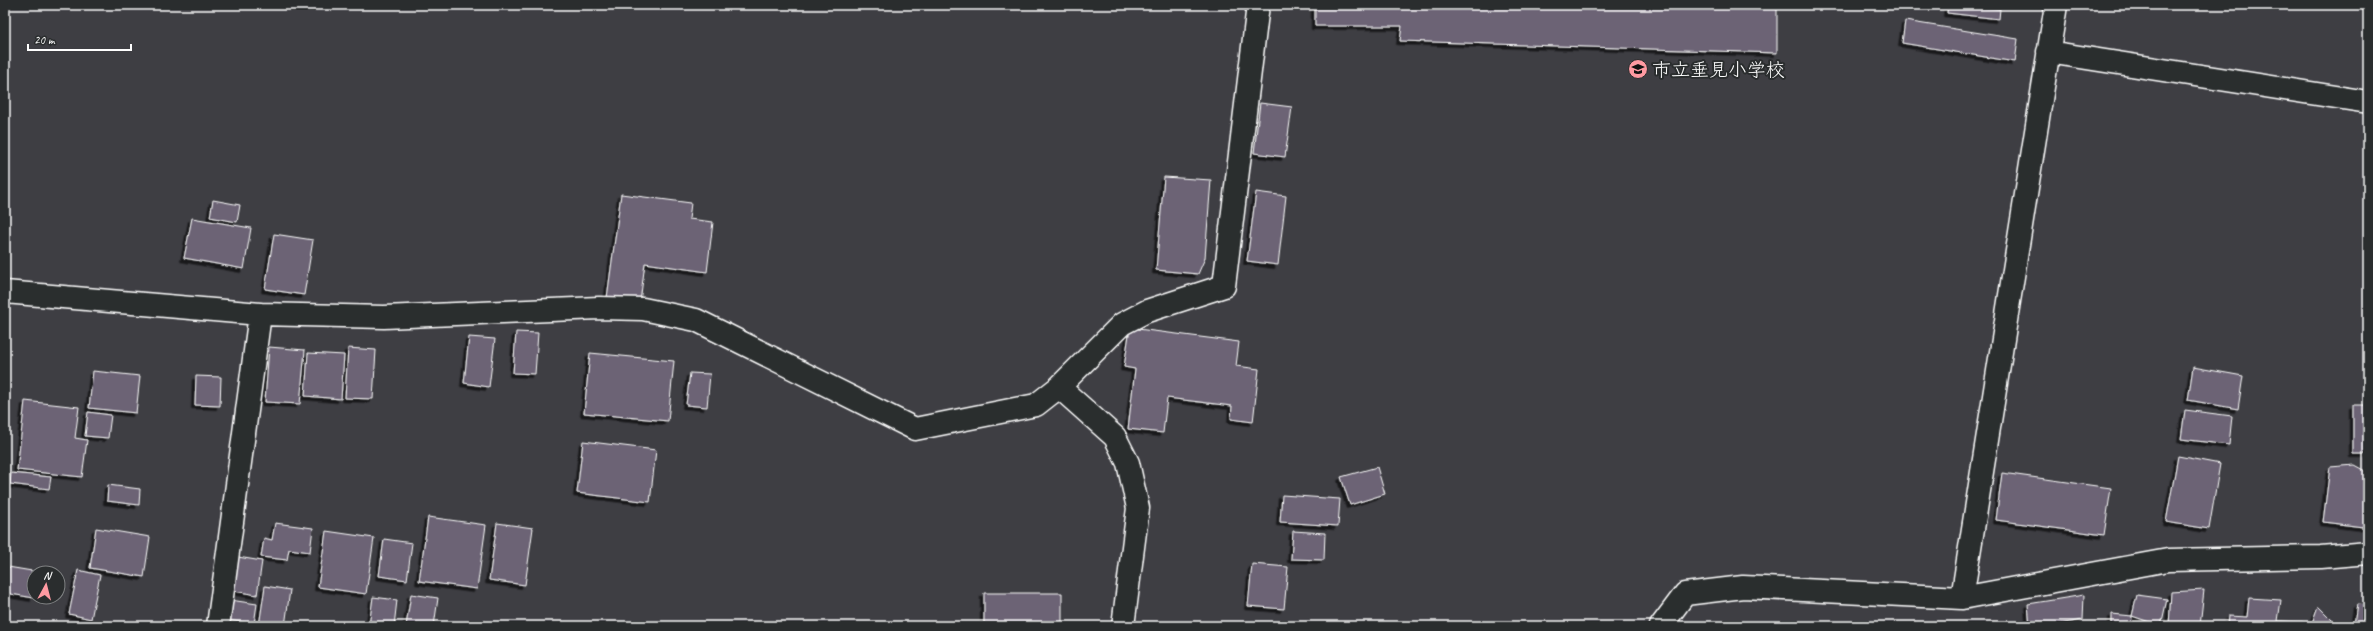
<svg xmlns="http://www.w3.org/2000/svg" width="2373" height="631" font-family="Caveat,'Klee One',sans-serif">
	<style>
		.building { fill: #6c6475; stroke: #fff; filter: url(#shadow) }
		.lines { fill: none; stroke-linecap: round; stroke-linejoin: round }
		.minor-casing { stroke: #fff; stroke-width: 25 }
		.minor { stroke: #2a2d2e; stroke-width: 22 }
		.labels { text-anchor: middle; stroke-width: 4; stroke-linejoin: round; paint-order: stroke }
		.poi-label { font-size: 19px; fill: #fff; stroke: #2a2d2e; text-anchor: start }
	</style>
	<defs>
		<filter id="shadow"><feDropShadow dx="-3.5" dy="3.5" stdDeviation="0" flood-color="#0009"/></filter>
	</defs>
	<rect width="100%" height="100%" fill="#3e3e43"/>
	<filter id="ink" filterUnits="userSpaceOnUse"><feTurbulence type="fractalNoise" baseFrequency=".025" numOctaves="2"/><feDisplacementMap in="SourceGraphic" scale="8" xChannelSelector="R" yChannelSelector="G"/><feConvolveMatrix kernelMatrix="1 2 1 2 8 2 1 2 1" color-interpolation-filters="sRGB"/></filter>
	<g filter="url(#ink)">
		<path class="building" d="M 1315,5 L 1777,5 L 1777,53 L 1400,41 L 1402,26 L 1315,26 Z
			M 1948,5 L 2000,9 L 1999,19 L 1947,13 Z
			M 1905,21 L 2018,39 L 2015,62 L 1902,43 Z
			M 1260,103 L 1292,107 L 1285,157 L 1254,153 Z
			M 1164,177 L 1211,180 L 1205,258 L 1198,274 L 1156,270 Z
			M 1256,192 L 1286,196 L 1278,265 L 1247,261 Z
			M 621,194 L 691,203 L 689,219 L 713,222 L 707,272 L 645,263 L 640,302 L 607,298 Z
			M 213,200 L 240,205 L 237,222 L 210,217 Z
			M 192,218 L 251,228 L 244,269 L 184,258 Z
			M 274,234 L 313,240 L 304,295 L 265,289 Z
			M 1130,328 L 1239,342 L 1236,366 L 1259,369 L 1253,422 L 1231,419 L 1232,406 L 1167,398 L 1163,433 L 1128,429 L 1135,369 L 1124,367 Z
			M 516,332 L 538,333 L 535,374 L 513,373 Z
			M 469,337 L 495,339 L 489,387 L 464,383 Z
			M 269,347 L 305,350 L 300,404 L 265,402 Z
			M 348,348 L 376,350 L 373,399 L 345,398 Z
			M 308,353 L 344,355 L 341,399 L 305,396 Z
			M 590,353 L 674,361 L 668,421 L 584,413 Z
			M 2193,367 L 2243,376 L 2238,409 L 2188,400 Z
			M 93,371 L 140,376 L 136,413 L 89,408 Z
			M 690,373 L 710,374 L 707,407 L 686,405 Z
			M 196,376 L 221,377 L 220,406 L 195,405 Z
			M 25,401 L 79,407 L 75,438 L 87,440 L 82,477 L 17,470 Z
			M 2353,405 L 2368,405 L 2368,454 L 2353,454 Z
			M 2185,410 L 2232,416 L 2229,445 L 2181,439 Z
			M 88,412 L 111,415 L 108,438 L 85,436 Z
			M 583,441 L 656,450 L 650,502 L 577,493 Z
			M 2178,456 L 2220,464 L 2209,529 L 2166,522 Z
			M 2355,465 L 2368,472 L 2368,525 L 2363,527 L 2323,522 L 2330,467 Z
			M 1377,467 L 1385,494 L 1350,505 L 1341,477 Z
			M 11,473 L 51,477 L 49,489 L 10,484 Z
			M 2002,473 L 2111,488 L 2104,535 L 1996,520 Z
			M 108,485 L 140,489 L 139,505 L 107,501 Z
			M 1282,495 L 1340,499 L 1338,526 L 1280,522 Z
			M 428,517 L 486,525 L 477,589 L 419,581 Z
			M 275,523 L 313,528 L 310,552 L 289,549 L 287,560 L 261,557 L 264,538 L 272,540 Z
			M 497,523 L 533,528 L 525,585 L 489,580 Z
			M 96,528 L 150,537 L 144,577 L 90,568 Z
			M 326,531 L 374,538 L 366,594 L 318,587 Z
			M 1293,531 L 1325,533 L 1324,560 L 1291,559 Z
			M 384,539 L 412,543 L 407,580 L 379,576 Z
			M 238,557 L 262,561 L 257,595 L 234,591 Z
			M 1252,564 L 1288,567 L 1284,609 L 1248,606 Z
			M 8,567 L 38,572 L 34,573 L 34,598 L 5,593 Z
			M 78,570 L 100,575 L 91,619 L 69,614 Z
			M 265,586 L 290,590 L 285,626 L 259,626 Z
			M 2204,590 L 2200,626 L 2169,626 L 2171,592 Z
			M 984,593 L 1062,593 L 1062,626 L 984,626 Z
			M 411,594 L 438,598 L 434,626 L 406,626 Z
			M 2084,595 L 2083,620 L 2046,626 L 2030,626 L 2028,604 Z
			M 2137,595 L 2167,599 L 2161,626 L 2132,616 Z
			M 373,597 L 397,600 L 394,626 L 369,626 Z
			M 2249,598 L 2281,600 L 2278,621 L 2303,622 L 2303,626 L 2227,626 L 2228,616 L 2247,617 Z
			M 230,600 L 257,604 L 254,624 L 227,620 Z
			M 2357,604 L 2368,605 L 2368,626 L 2311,626 L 2318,606 L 2336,624 L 2354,625 Z
			M 2112,614 L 2132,616 L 2131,626 L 2112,626 Z
			M 484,621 L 503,626 L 483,626 Z
			M 573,624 L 594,626 L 572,626 Z"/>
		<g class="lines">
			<g class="minor-casing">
				<path id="minor" d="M 2048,52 L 2368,102
					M 5,292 L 260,314 L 384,317 L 599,308 L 643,309 L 696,320 L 915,429 L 1036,405 L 1059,387
					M 1962,598 L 2056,5
					M 218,626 L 260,314
					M 1123,626 L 1138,508 L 1128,463 L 1115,437 L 1059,387 L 1122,324 L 1147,311 L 1224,286 L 1258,5
					M 1661,626 L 1685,594 L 1743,587 L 1962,598 L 2168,560 L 2321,557 L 2368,553"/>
			</g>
			<use href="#minor" class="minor"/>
		</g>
	</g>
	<defs>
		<g id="school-disc" transform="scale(1)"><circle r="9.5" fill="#ff9aa2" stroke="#2a2d2e"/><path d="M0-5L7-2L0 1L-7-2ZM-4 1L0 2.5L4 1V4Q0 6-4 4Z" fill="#111"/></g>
	</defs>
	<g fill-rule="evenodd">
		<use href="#school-disc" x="1638" y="69"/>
	</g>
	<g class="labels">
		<g class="poi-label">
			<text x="1652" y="76">市立垂見小学校</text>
		</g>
	</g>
	<rect width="2373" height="631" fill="none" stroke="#2a2d2e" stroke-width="20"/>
	<rect x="10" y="10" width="2353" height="611" fill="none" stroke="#fff" stroke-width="1.5" filter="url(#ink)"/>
	<g transform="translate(46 585) rotate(7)"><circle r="19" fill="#2a2d2e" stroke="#7f8182"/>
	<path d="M0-3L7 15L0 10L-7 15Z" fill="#ff9aa2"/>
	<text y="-6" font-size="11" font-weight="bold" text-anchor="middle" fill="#ffffff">N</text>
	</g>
	<path d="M28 44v6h103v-6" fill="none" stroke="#ffffff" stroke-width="2"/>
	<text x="34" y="44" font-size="12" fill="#ffffff" stroke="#2a2d2e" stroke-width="3" paint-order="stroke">20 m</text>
</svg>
